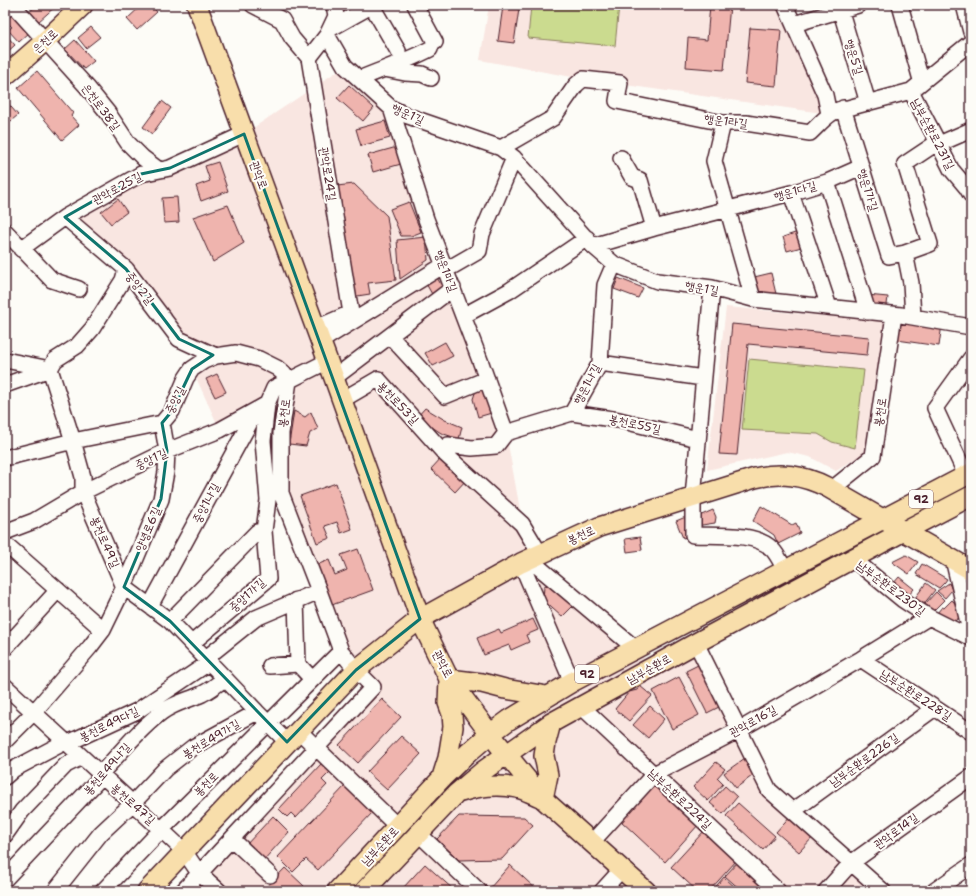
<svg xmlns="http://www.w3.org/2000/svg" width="976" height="896" font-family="'Shantell Sans','Poor Story',sans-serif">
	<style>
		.built { fill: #f9e6e1 }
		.green { fill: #cbdb8f; stroke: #8a7d5d }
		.building { fill: #efb4ae; stroke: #4a1f2b }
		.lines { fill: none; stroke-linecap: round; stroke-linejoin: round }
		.minor-casing { stroke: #4a1f2b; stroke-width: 18 }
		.major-casing { stroke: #4a1f2b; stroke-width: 22 }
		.minor { stroke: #fdfcf7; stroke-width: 15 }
		.major { stroke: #f8deab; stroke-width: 19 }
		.marked { fill: none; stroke: #0f766e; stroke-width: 3; stroke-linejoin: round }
		.labels { text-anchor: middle; stroke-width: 4; stroke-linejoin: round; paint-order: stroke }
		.shield { fill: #fdfcf7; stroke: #806168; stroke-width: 1 }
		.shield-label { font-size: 11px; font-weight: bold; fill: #4a1f2b }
		.street-label { font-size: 12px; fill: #4a1f2b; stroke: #fdfcf7 }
	</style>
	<rect width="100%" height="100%" fill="#fdfcf7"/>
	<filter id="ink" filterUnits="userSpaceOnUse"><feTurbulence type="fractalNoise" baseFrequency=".025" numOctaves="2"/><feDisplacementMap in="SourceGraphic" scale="8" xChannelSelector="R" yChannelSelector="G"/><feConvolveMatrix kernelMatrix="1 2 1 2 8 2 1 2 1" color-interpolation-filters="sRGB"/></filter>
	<g filter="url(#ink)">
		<path class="built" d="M 489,5 L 785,5 L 829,114 L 583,79 L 480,60 Z
			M 345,66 L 387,115 L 506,433 L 529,559 L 636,649 L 652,667 L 696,643 L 769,790 L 883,891 L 219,891 L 199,873 L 373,687 L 341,651 L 291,499 L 267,404 L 220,430 L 192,369 L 204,361 L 179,339 L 126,269 L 65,217 L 244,134 Z
			M 726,307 L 885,321 L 867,451 L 836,471 L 810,457 L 787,452 L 707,470 Z"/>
		<path class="green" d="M 531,5 L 619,5 L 615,46 L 528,38 Z
			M 749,359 L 864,370 L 855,448 L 832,442 L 818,434 L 742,430 Z"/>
		<path class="building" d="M 37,5 L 57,5 L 38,22 L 29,12 Z
			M 142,5 L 151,5 L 157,12 L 137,30 L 127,19 Z
			M 710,5 L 730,5 L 724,70 L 686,67 L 688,38 L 707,40 Z
			M 503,6 L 519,9 L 514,43 L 498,41 Z
			M 13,14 L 29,33 L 19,42 L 8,30 L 12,27 L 6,21 Z
			M 91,27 L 100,37 L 86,48 L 78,38 Z
			M 750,28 L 781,30 L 776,86 L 745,83 Z
			M 5,34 L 15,45 L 5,54 Z
			M 75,40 L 94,61 L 84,69 L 65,49 Z
			M 37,71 L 73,113 L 71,116 L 79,125 L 62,140 L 18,88 Z
			M 349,85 L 374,108 L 363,121 L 337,98 Z
			M 5,100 L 18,115 L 5,126 Z
			M 162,101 L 171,108 L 152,134 L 143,127 Z
			M 385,121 L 390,138 L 361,146 L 356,129 Z
			M 397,147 L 401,164 L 373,172 L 368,155 Z
			M 218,162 L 228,191 L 201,201 L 196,186 L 210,181 L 205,166 Z
			M 354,184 L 387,216 L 396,280 L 368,283 L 370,294 L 351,297 L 337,186 Z
			M 177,197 L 179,222 L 164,223 L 162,198 Z
			M 118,199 L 127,212 L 111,224 L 101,212 Z
			M 409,202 L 421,232 L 411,236 L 401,236 L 390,209 Z
			M 228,205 L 244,243 L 213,262 L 193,217 Z
			M 801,231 L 805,246 L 787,251 L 783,237 Z
			M 426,237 L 428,260 L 400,279 L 397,240 Z
			M 771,273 L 777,298 L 756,297 L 750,278 Z
			M 435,274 L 444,290 L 433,296 L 424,280 Z
			M 618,278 L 643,288 L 638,298 L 614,289 Z
			M 867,295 L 888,297 L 886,312 L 867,311 Z
			M 901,318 L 942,324 L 939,346 L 897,340 Z
			M 732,324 L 869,337 L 867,355 L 748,344 L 737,455 L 719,454 Z
			M 445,342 L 453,356 L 433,366 L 425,353 Z
			M 217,374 L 226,392 L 215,397 L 206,379 Z
			M 484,385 L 495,412 L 478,417 L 473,399 L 477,387 Z
			M 425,408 L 445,420 L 462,427 L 459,439 L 441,433 L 417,417 Z
			M 294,411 L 305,417 L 311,412 L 318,429 L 310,433 L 306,446 L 289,444 Z
			M 442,457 L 467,479 L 455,492 L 431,469 Z
			M 336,483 L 352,529 L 341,533 L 337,522 L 325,526 L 330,538 L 317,543 L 300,496 Z
			M 761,506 L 792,525 L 796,523 L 800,533 L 778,544 L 774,535 L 753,521 Z
			M 713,510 L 716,517 L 715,523 L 702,525 L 698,523 L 697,517 Z
			M 688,516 L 689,536 L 683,538 L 676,521 Z
			M 640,537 L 642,550 L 627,552 L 625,539 Z
			M 358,549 L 373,590 L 329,606 L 314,566 L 329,560 L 335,575 L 347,570 L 341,555 Z
			M 906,555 L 918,562 L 909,574 L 892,562 Z
			M 922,564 L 947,579 L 945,582 L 939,588 L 916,574 Z
			M 899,577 L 914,589 L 908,596 L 893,584 Z
			M 926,583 L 935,590 L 923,605 L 915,598 Z
			M 949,583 L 952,590 L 945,598 L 937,591 Z
			M 549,585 L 554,587 L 573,606 L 562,617 L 543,600 L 544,586 Z
			M 936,592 L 944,600 L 933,611 L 925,604 Z
			M 952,600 L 960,609 L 959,618 L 953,622 L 937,613 L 942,607 L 944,608 Z
			M 533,619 L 538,630 L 526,635 L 529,642 L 511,650 L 509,645 L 484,655 L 477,638 L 499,629 L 501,633 Z
			M 702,663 L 723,705 L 707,713 L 686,671 Z
			M 679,677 L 699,715 L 672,729 L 653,691 Z
			M 640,686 L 652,696 L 629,721 L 615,709 L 629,692 L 637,690 Z
			M 382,699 L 401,717 L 358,763 L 339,745 Z
			M 650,706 L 664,719 L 648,738 L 633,725 Z
			M 401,736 L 421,754 L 387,790 L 367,772 Z
			M 745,758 L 756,773 L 736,788 L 724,773 Z
			M 716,762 L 725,769 L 717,778 L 723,784 L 708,801 L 693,787 Z
			M 321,764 L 330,772 L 322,780 L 327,785 L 296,818 L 291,813 L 287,817 L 279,809 Z
			M 654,784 L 699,824 L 665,862 L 621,821 Z
			M 345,786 L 373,812 L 318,870 L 306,859 L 293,872 L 278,857 Z
			M 725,786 L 737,797 L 723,814 L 710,803 Z
			M 738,803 L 775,836 L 763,850 L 726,816 Z
			M 792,814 L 815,835 L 799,852 L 776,832 Z
			M 273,816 L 289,832 L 262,862 L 245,846 Z
			M 459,816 L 524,817 L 533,825 L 502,859 L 459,860 L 437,839 Z
			M 705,830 L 737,860 L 709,891 L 697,891 L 671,867 Z
			M 739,861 L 767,891 L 742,891 L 725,876 Z
			M 425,864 L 455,891 L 407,891 L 403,888 Z
			M 510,865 L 538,891 L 494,891 L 490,888 Z
			M 285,868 L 304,886 L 299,891 L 263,891 Z
			M 724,877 L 739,891 L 712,891 Z
			M 200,884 L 208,891 L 193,891 Z"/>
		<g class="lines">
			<g class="minor-casing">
				<path id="minor" d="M 13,5 L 87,87 L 108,113 L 128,143 L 143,158 L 159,170
					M 253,5 L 282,20 L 292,38 L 309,58
					M 415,5 L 435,42
					M 785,5 L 825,95 L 829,114
					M 839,5 L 868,103
					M 900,5 L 921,80 L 923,81
					M 964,5 L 971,32
					M 372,6 L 398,51
					M 794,24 L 858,5
					M 330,29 L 373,5
					M 327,35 L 345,66 L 391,108 L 408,116 L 501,148 L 514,158 L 593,246 L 614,264 L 657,281 L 712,288 L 753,299 L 901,315 L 971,327
					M 384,69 L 405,73 L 422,74 L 431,78
					M 359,79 C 383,69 407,61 430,49
					M 911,91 L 934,135 L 951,169 L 967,188 L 971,195
					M 391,108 L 426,219 L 481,363 L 506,433
					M 843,108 L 889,256 L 905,253
					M 723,123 L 714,161 L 753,299
					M 939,144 L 971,130
					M 501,148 L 553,118 L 576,85 L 583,79 L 620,83 L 617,101 L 723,123 L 746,123 L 810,133 C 821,123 832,108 848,108 L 911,91 L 971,42
					M 621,158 L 632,177 L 640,180 L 654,228
					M 827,182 L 868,312
					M 791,193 L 829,307
					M 65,217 L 126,269 L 179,339 L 216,356
					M 5,231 L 52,280 L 79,289
					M 593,246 L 654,228 L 791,193 L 827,182 L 861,167
					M 21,249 L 65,217 L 141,174 L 170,168 L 244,134
					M 712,288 L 693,497 L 693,535 C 716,536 756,532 772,549 C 778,555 781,563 785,570
					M 463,316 L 509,291 L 587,238
					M 913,317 L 911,283 L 905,253 L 930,244 L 905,164 L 938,142
					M 316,328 L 351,313 L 309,58 L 327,35 L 336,16 L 334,5
					M 390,336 L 445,396 L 487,379
					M 321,341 L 444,265 L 453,266 L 479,251 L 482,234 L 514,158
					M 5,360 L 50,369 L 73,441 L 83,477 L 83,492 L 124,587 L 170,621 L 257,712 L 287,742
					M 600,363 L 703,378
					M 334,378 L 453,288
					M 5,385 L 50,369 L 55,360 L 77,346 L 92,329 L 123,280 L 126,269
					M 342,400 L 378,379 L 446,455 L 522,524 L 540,554
					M 572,413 L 619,420 L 698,439
					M 506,433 L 572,413 L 600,363 L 605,285 L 614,264
					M 446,455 L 448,445 L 472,448 L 496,446 L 506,433
					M 5,458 L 73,441 L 162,423 L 172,411 L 186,378 L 192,369 L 204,361 L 216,356 L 236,353 L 259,359 L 277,368 L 284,374 L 289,381
					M 966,475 L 935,408 L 971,358
					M 832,489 L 873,456 L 894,315
					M 5,532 L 34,521 L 83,492 L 167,451 L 220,430 L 267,404 L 274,388 L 328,361
					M 10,548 L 103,630
					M 529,559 L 636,649
					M 853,559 L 903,600 L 929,617 L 971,638
					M 953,559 L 971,635
					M 521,563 L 572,682
					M 296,600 L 298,664 L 312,679
					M 150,606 L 254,415 L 259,411
					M 170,621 L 257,532 L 264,531 L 268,500 L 263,441 L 267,404
					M 192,643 L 268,579 L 264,531
					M 696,643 L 769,790 L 883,891
					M 5,648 L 58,590
					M 206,658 L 256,618 L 319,591
					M 861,659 L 971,732
					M 270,666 L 298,664
					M 5,686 L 168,836 L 184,851 L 199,873 L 219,891
					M 582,707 L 778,891
					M 298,730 L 398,827
					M 5,741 L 34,712 L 90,647 L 103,630 L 124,587 L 161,499 L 166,472 L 167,451 L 162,423
					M 5,777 L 14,769 L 65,742 L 68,743 L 137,711 L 210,662
					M 793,811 L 935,708
					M 418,833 L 479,891
					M 5,835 L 22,811 L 66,765 L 82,757
					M 232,839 L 270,875
					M 592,842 L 654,774 L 739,730 L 861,659 L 929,617
					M 5,879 L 102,776 L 103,771 C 122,751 140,728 162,712 C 174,703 189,700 202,694 C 210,690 218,684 225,678
					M 55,891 L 101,833 L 133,803 L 165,769 L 193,747 L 257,712
					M 103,891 L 161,830 L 341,651
					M 183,891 L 373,687 L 356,670 L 341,651 L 319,591 L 281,493 L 281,433 L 289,381
					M 602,891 L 622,869
					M 826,891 L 851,863 L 971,777
					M 934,891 L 971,865"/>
			</g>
			<g class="major-casing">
				<path id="major" d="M 197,5 L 334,378 L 421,621 L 449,679 L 490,734 L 543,799 L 646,891
					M 5,76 L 45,41 L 83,5
					M 449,679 L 482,683 L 505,689 L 547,696
					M 442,777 L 448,758 L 453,727 L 452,714 L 448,703 L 449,679
					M 461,792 C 480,786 497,784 517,788 C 524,789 532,794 540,797
					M 543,799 L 548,775 L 544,756 L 546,742 L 551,723
					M 147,891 L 356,670 L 420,619 L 521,563 L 599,527 L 755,478 C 781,472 803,475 827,487 L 971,570
					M 337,891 L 442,778 L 468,753 L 490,734 L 509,720 L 572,682 L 971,473
					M 364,891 L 456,794 L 483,771 L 551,723 L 696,643 L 904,531 L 971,496"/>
			</g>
			<use href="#minor" class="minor"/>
			<use href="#major" class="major"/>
		</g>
	</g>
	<path class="marked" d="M 244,134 L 420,619 L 356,670 L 287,742 L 170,621 L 124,587 L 161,499 L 167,451 L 162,423 L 172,411 L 192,369 L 213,355 L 179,339 L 126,269 L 65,217 L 141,174 L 170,168 Z"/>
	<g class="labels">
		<g class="shield">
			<rect x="909" y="490" width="24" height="18" rx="3"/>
			<rect x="575" y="665" width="24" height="18" rx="3"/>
		</g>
		<g class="shield-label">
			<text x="921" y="503">92</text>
			<text x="587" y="678">92</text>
		</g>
		<g class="street-label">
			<text transform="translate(45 41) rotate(-42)" y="4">은천로</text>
			<text transform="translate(854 57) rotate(73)" y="4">행운5길</text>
			<text transform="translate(101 107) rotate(53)" y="4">은천로38길</text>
			<text transform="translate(408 114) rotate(24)" y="4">행운1길</text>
			<text transform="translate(726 121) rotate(7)" y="4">행운1라길</text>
			<text transform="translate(933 134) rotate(62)" y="4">남부순환로231길</text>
			<text transform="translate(328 174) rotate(81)" y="4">관악로24길</text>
			<text transform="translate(259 175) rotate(70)" y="4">관악로</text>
			<text transform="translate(117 188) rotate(-28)" y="4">관악로25길</text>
			<text transform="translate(868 190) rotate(73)" y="4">행운1가길</text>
			<text transform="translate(795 191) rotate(-16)" y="4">행운1다길</text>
			<text transform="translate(446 271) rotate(69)" y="4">행운1마길</text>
			<text transform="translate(140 288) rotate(52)" y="4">중앙2길</text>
			<text transform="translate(702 288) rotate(10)" y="4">행운1길</text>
			<text transform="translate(587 384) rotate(-62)" y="4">행운1나길</text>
			<text transform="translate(175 400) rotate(-63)" y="4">중앙길</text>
			<text transform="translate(398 403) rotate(46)" y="4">봉천로53길</text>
			<text transform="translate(880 412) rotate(-81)" y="4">봉천로</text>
			<text transform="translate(284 413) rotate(-82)" y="4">봉천로</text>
			<text transform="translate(635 424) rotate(12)" y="4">봉천로55길</text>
			<text transform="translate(151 459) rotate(-25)" y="4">중앙1길</text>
			<text transform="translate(206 503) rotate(-62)" y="4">중앙1나길</text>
			<text transform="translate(148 529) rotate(-67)" y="4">양녕로6길</text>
			<text transform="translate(581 535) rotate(-24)" y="4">봉천로</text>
			<text transform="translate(105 542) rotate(66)" y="4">봉천로49길</text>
			<text transform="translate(891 588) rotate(37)" y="4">남부순환로230길</text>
			<text transform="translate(247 595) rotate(-42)" y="4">중앙1가길</text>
			<text transform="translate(443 664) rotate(62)" y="4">관악로</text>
			<text transform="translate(649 669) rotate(-29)" y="4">남부순환로</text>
			<text transform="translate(916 695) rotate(33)" y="4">남부순환로228길</text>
			<text transform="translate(753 721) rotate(-29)" y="4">관악로16길</text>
			<text transform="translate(109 724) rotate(-26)" y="4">봉천로49다길</text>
			<text transform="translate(211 739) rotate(-31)" y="4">봉천로49가길</text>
			<text transform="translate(864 760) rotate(-36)" y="4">남부순환로226길</text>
			<text transform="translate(107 769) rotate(-49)" y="4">봉천로49나길</text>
			<text transform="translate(206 784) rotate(-45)" y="4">봉천로</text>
			<text transform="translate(680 799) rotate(43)" y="4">남부순환로224길</text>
			<text transform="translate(133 804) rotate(42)" y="4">봉천로47길</text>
			<text transform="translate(896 831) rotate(-36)" y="4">관악로14길</text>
			<text transform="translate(380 846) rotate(-47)" y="4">남부순환로</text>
		</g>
	</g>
	<rect width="976" height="896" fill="none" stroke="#fdfcf7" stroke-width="20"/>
	<rect x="10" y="10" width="956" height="876" fill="none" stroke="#4a1f2b" stroke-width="1.5" filter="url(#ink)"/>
</svg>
